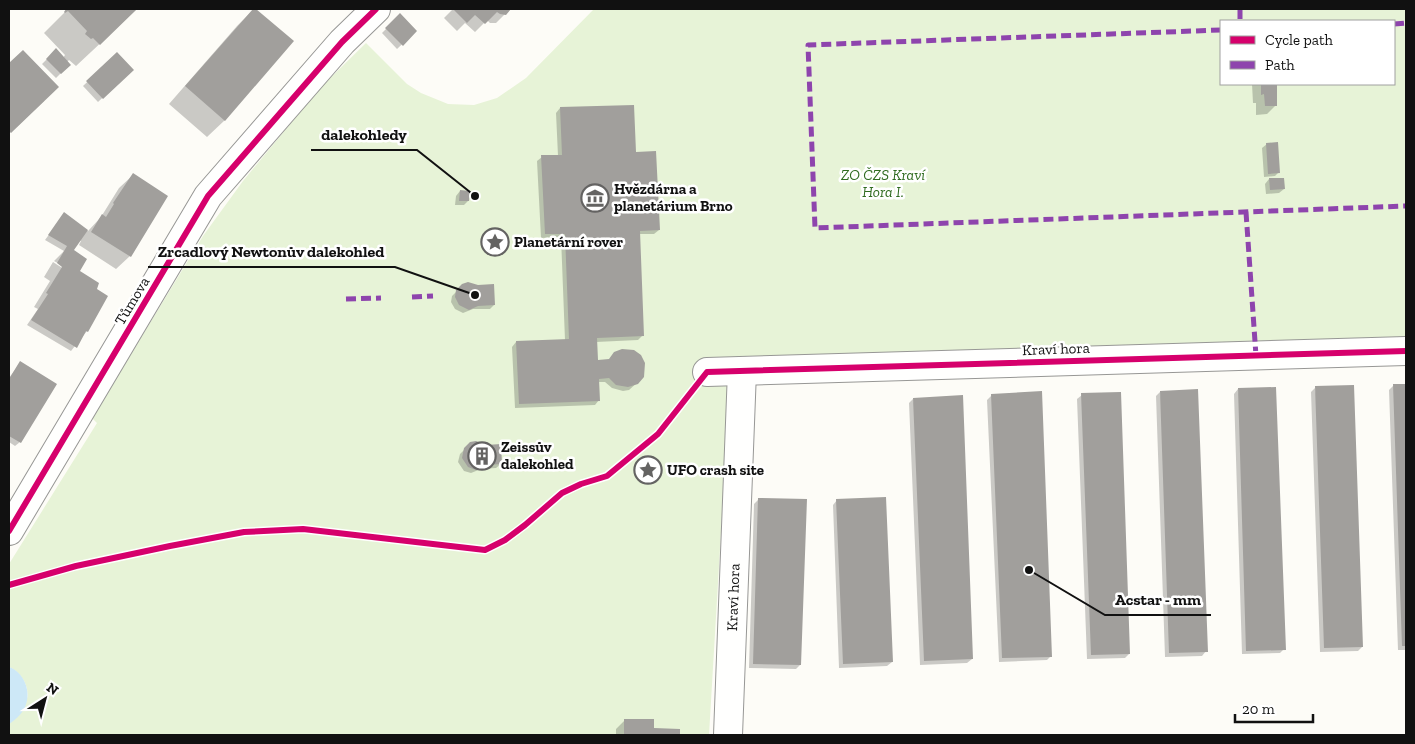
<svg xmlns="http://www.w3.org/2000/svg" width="1415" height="744" font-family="'Zilla Slab',serif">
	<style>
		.green { fill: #e7f3d7; fill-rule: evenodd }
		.water { fill: #cde8f7 }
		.shadow { fill: #0003 }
		.building { fill: #a19f9c }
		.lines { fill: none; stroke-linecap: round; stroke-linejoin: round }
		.minor-casing { stroke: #979795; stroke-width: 30 }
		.minor { stroke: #fffffe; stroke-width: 28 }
		.quiet { stroke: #8e44ad; stroke-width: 5; stroke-dasharray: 10 5; stroke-linecap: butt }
		.cycleway-casing { stroke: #fff; stroke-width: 9 }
		.cycleway { stroke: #d6006c; stroke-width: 6 }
		.labels { text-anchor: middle; stroke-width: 5; stroke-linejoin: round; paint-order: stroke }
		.park-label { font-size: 15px; font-style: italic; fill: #2f6b1f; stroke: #fff }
		.poi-label { font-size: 15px; font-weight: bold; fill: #111; stroke: #fff; text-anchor: start }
		.street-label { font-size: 15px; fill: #111; stroke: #fff }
		.leader { fill: none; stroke: #111; stroke-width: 2 }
		.callout-dot { fill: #111; stroke: #fff; stroke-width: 2 }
		.callout-label { font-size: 16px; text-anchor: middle; font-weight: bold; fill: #111; stroke: #fff; stroke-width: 5; stroke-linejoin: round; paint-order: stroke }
	</style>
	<rect width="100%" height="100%" fill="#fdfcf7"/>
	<path class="green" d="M 594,9 L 1406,9 L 1406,344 L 731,363 L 709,735 L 9,735 L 9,724 C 16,719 25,708 27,699 C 30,686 20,671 9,667 L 9,564 L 97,423 L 92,418 L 203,236 L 243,181 L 319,89 L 366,43 L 407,84 L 421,93 L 448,104 L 474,105 L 497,98 L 526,78 ZM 1221,21 L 1394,21 L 1394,84 L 1221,84 Z"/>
	<path class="water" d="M 9,667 C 24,672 32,692 25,707 C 22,714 15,720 9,724 Z"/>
	<path class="shadow" d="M 68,9 L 137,9 L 76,66 L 69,60 L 67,62 L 69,65 L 56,78 L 42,64 L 56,50 L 63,58 L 65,55 L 44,33 Z
		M 254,9 L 225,120 L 207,137 L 169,104 L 237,26 Z
		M 451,9 L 510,9 L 496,23 L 490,23 L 487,20 L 475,32 L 465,23 L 457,31 L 444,18 L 452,10 Z
		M 400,15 L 416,31 L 397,49 L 382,33 Z
		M 23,51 L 44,101 L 9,134 L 9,64 Z
		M 117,54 L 132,70 L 98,102 L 83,86 Z
		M 1252,84 L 1275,84 L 1276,105 L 1267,114 L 1256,115 L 1256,103 L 1253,103 Z
		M 560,108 L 635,153 L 659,230 L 654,234 L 638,234 L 642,336 L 638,340 L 596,342 L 597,361 L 639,381 L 629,390 L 623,391 L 612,388 L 605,382 L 598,382 L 599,400 L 595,405 L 515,408 L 512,347 L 516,342 L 565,340 L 561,237 L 541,238 L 537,161 L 542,157 L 558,156 L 556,113 Z
		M 1267,144 L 1279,172 L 1275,176 L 1264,177 L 1262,148 Z
		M 133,175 L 130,256 L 116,269 L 79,245 L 81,241 L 80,240 L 71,251 L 78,271 L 95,289 L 87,331 L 71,351 L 27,325 L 38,309 L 34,307 L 50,281 L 44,277 L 53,262 L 67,271 L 68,269 L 54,261 L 64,251 L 45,240 L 64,214 L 88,231 L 101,217 L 119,188 Z
		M 1269,179 L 1284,189 L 1279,193 L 1266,194 L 1265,184 Z
		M 460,191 L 468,201 L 464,205 L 455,205 L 456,196 Z
		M 458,290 L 494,305 L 490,309 L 473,309 L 463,313 L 455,309 L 451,302 L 452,296 Z
		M 20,363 L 20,442 L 15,446 L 9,442 L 9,378 Z
		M 1406,385 L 1406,650 L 1398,650 L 1389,390 L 1393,386 Z
		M 1315,388 L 1362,647 L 1358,651 L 1320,652 L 1311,392 Z
		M 1238,389 L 1284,649 L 1280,653 L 1242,654 L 1234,394 Z
		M 1160,392 L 1206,651 L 1202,656 L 1165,657 L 1156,396 Z
		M 992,395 L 1051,656 L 1047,660 L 999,662 L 987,400 Z
		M 1082,395 L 1129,654 L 1125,658 L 1087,659 L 1077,399 Z
		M 913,399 L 972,659 L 967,663 L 920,665 L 909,403 Z
		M 471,443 L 501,464 L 496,468 L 481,469 L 471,473 L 464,471 L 458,462 L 460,454 Z
		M 758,500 L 800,665 L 796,669 L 749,668 L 754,504 Z
		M 837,500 L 892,662 L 887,666 L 839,668 L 833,505 Z
		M 625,720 L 652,731 L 679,730 L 679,735 L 616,735 L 616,729 Z"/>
	<path class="building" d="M 66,9 L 137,9 L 100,45 L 93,38 L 91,39 L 85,34 L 87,31 L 68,11 L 65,13 L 64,12 Z
		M 253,9 L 256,9 L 294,41 L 225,121 L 185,86 Z
		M 453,9 L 511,9 L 506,15 L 500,14 L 497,12 L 485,24 L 475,15 L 467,23 Z
		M 400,13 L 417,31 L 403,46 L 385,28 Z
		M 56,48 L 71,65 L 61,74 L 46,59 Z
		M 23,50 L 59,87 L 11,133 L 9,130 L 9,63 Z
		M 117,52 L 134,70 L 103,99 L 86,81 Z
		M 1261,84 L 1277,84 L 1277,106 L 1265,106 L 1264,94 L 1261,95 Z
		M 634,105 L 636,152 L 656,151 L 660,230 L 640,231 L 644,336 L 597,338 L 598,360 L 609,359 L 614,352 L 622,349 L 634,350 L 641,355 L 645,363 L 644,377 L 638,384 L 628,387 L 616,385 L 609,378 L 599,379 L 600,401 L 519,404 L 516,341 L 569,339 L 565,234 L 545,234 L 541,155 L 562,155 L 560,107 Z
		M 1278,142 L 1280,173 L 1268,174 L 1266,143 Z
		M 133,173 L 168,196 L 131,257 L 91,232 L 102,214 L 106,217 L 114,204 L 113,203 Z
		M 1269,178 L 1284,178 L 1285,189 L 1270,190 Z
		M 460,190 L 470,191 L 469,201 L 459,201 Z
		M 64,212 L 88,230 L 74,250 L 87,259 L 80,271 L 99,283 L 97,289 L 108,296 L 88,332 L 86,331 L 77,348 L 31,320 L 48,294 L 46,293 L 62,267 L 57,263 L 67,246 L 48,235 Z
		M 468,282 L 478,285 L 494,284 L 495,305 L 478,306 L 469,310 L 459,305 L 455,297 L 456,290 L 462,284 Z
		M 20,361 L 57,384 L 21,443 L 9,436 L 9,379 Z
		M 1393,384 L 1406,384 L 1406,646 L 1402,646 Z
		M 1354,385 L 1363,647 L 1324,648 L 1315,386 Z
		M 1276,387 L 1286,650 L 1246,651 L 1238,388 Z
		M 1198,389 L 1208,652 L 1169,653 L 1160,391 Z
		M 1042,391 L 1052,657 L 1002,658 L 991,394 Z
		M 1121,392 L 1130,654 L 1091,655 L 1081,393 Z
		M 963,395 L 973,659 L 924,661 L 913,398 Z
		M 476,441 L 486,445 L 501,444 L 502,464 L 487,465 L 476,470 L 468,467 L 462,458 L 464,448 L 470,442 Z
		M 886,497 L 893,662 L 843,664 L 836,499 Z
		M 758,498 L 807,499 L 801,665 L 753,664 Z
		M 624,719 L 654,719 L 654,728 L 680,729 L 680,735 L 624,735 Z"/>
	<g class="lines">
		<g class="minor-casing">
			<g id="minor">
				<path d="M 707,372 L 1406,351"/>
				<path d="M 9,531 L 208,196 L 342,42 L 376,9"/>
				<path id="s1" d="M 728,735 L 742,371"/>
			</g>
		</g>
		<use href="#minor" class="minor"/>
		<path class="quiet" d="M 1240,9 L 1240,21
			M 1394,24 L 1406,23
			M 1221,30 L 808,45 L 815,228 L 1406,206
			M 1246,212 L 1256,356
			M 412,297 L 433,296
			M 346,299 L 381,298"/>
		<g class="cycleway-casing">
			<path id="cycleway" d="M 9,531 L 208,196 L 342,42 L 376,9
				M 9,585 L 76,566 L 170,546 L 244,532 L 303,529 L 485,550 L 505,540 L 525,525 L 562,493 L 581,484 L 607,476 L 658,434 L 707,372 L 1406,351"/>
		</g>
		<use href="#cycleway" class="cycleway"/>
	</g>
	<defs>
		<g id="museum-ring" transform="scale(1.4375)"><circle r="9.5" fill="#fff" stroke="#646362" stroke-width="1.5"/><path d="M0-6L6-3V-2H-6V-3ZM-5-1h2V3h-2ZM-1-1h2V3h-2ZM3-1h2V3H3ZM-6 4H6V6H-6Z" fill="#646362"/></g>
		<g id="sight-ring" transform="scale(1.4375)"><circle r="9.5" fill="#fff" stroke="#646362" stroke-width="1.5"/><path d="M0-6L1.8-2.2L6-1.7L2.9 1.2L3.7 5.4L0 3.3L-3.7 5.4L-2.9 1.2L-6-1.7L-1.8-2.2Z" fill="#646362"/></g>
		<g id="building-ring" transform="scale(1.4375)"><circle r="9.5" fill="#fff" stroke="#646362" stroke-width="1.5"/><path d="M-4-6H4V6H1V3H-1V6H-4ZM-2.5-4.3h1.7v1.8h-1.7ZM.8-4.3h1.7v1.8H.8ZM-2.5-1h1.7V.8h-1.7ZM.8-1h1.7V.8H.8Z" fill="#646362"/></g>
	</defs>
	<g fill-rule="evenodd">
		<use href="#museum-ring" x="595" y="198"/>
		<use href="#sight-ring" x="495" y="242"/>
		<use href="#building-ring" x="482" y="456"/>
		<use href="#sight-ring" x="648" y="470"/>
	</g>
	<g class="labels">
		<g class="park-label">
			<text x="883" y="180">ZO ČZS Kraví<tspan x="883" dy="17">Hora I.</tspan></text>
		</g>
		<g class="poi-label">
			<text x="614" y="194">Hvězdárna a<tspan x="614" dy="17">planetárium Brno</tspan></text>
			<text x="514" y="247">Planetární rover</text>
			<text x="501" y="452">Zeissův<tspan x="501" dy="17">dalekohled</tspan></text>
			<text x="667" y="475">UFO crash site</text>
		</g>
		<g class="street-label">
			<text transform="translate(132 301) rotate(-59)" y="5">Tůmova</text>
			<text transform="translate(1056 349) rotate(-2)" y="5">Kraví hora</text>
			<text dy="5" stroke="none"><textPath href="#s1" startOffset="138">Kraví hora</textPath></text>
		</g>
	</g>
	<path class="leader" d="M475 196L417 150H311M475 295L395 267H148M1029 570L1105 615H1211"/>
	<g class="callout-dot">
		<circle cx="475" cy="196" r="5"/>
		<circle cx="475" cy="295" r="5"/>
		<circle cx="1029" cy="570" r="5"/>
	</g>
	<g class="callout-label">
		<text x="364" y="140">dalekohledy</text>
		<text x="271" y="257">Zrcadlový Newtonův dalekohled</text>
		<text x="1158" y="605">Acstar - mm</text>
	</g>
	<rect width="1415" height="744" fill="none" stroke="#111111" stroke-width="20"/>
	<rect x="1220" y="20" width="175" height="65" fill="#ffffff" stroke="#a0a0a0"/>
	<rect x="1230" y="36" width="25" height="8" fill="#d6006c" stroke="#a0a0a0"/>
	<text x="1265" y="45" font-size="15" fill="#111111">Cycle path</text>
	<rect x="1230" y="61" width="25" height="8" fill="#8e44ad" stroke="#a0a0a0"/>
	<text x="1265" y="70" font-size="15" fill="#111111">Path</text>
	<g transform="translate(45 699) rotate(36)" stroke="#ffffff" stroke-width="4" paint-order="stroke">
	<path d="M0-4L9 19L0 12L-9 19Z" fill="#111111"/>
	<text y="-8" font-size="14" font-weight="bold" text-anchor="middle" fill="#111111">N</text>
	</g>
	<path d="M1235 714v8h78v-8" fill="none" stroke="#111111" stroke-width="2.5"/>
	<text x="1242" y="714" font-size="15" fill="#111111" stroke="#ffffff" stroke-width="4" paint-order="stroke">20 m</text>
</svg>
